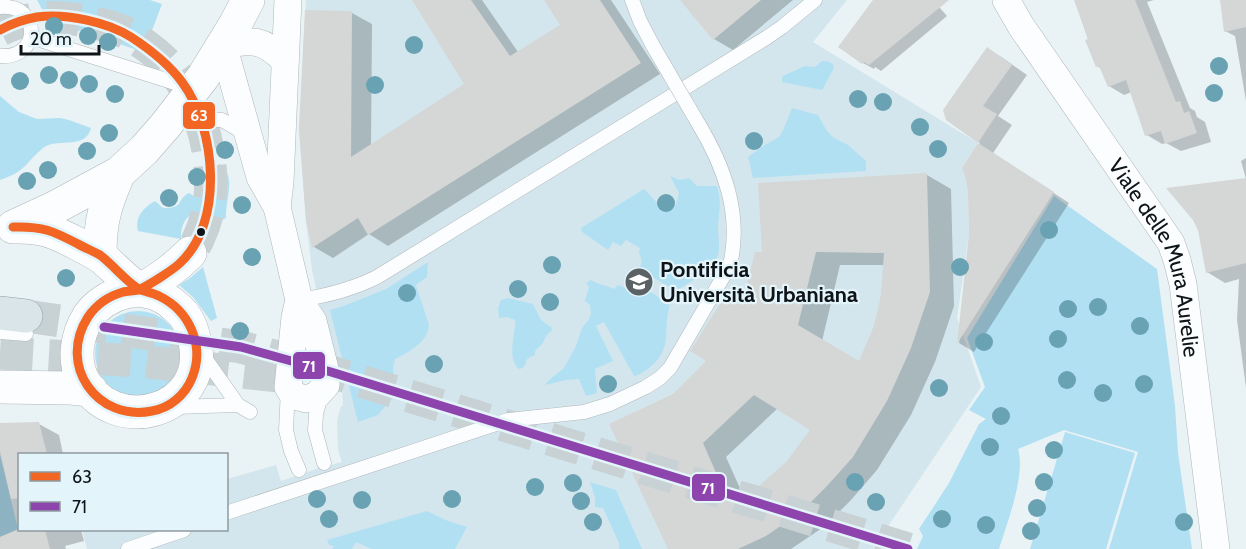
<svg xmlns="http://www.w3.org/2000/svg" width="1246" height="549" font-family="Cabin,sans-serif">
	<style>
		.built { fill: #d4e6ed }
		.green { fill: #b1e0f3 }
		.shadow { fill: #0003; fill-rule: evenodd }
		.building { fill: #d5d6d6; fill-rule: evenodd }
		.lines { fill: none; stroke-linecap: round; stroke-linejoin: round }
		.tertiary-tunnel { stroke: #c8d1d4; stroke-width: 33; stroke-dasharray: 33 16; stroke-linecap: butt }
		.primary-tunnel { stroke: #c8d1d4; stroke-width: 33; stroke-dasharray: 33 16; stroke-linecap: butt }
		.service-casing { stroke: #b0b7ba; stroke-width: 15 }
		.minor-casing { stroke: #b0b7ba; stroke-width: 28 }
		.tertiary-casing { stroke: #b0b7ba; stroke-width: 34 }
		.primary-casing { stroke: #89a1a8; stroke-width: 34 }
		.service { stroke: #fcfdfe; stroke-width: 14 }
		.minor { stroke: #fcfdfe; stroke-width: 27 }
		.tertiary { stroke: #fcfdfe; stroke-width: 33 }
		.primary { stroke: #d9e5e8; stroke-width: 33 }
		.service-bridge-casing { stroke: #b0b7ba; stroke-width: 15; stroke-linecap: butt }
		.service-bridge { stroke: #fcfdfe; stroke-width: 14 }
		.bus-1-casing { stroke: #e3f4fb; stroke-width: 14 }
		.bus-2-casing { stroke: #e3f4fb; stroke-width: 14 }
		.bus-1 { stroke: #f26522; stroke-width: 9 }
		.bus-2 { stroke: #8e44ad; stroke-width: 9 }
		.tree { fill: #69a2b2 }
		.bus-dot { fill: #0e1417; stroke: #e3f4fb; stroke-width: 2 }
		.labels { text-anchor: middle; stroke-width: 4.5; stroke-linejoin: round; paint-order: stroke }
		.street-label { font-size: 22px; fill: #0e1417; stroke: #e3f4fb }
		.poi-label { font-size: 22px; font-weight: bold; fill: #0e1417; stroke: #e3f4fb; text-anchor: start }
		.line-badge { stroke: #e3f4fb; stroke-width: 2 }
		.badge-label { font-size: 16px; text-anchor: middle; font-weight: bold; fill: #fff }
	</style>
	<rect width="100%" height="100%" fill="#e9f2f5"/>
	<path class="built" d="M 306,0 L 847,0 L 813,42 L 978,143 L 962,168 L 966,180 L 968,194 L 969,234 L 957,318 L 981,387 L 873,549 L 87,549 L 82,530 L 226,530 L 227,479 L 276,465 L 281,481 L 316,469 L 342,462 L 338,450 L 337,421 L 341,406 L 343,406 L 342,382 L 320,306 L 312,270 L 306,221 L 299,129 Z"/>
	<path class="green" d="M 37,0 L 150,0 L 162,4 L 151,33 L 140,51 L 99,37 L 49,22 Z
		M 822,61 L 827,61 L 833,64 L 834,68 L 822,90 L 782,82 L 782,79 L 783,76 L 805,66 L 815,67 Z
		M 0,96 L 19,112 L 37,119 L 60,118 L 69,120 L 91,128 C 86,149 60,139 46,146 C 38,151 31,160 25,166 C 18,173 9,177 0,180 Z
		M 792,108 L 818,115 L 827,131 L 834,138 L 848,145 L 866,161 L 866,171 L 753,178 L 748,157 L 763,146 L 779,137 L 784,128 Z
		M 220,164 C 237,176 225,200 226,218 L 219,221 C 200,205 180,213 181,239 L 138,231 C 134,218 144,207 155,201 L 163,208 C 186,208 175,200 189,193 L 195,197 L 206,197 L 213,195 L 215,189 L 212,169 Z
		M 670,176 L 680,180 L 689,178 L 697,186 L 717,186 C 722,203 719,210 718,227 C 718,234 719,240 719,246 C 719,272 694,278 676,291 L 639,269 L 642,262 L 639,252 L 640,248 L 628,241 L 626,240 L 621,246 L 613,242 L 608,250 L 582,232 L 581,228 L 644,189 L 663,209 L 671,209 L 676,205 L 679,193 Z
		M 1054,196 L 1157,269 L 1175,406 L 1178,453 L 1192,549 L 1109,549 L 1138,452 L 1064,430 L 1018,449 C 1026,475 1007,523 999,549 L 917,549 L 923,536 L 919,529 L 949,483 L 979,424 L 986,419 L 969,410 L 985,387 L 967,338 Z
		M 428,262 L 427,277 L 416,285 L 429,325 C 428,342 409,352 395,359 L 393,367 L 394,396 L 378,415 L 358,422 L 330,310 L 346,305 L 386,289 Z
		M 203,267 L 217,318 L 211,321 L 193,297 L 179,285 L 190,278 Z
		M 591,280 C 599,285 606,285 614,289 L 618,285 L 635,292 L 637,286 L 643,287 L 670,304 C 662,330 674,348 650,367 C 645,371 640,375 634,376 L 604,322 L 596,326 L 613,361 L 595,369 L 597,393 L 586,396 L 579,379 L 566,380 L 545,385 L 549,380 L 564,368 L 576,346 L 582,328 L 589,319 L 591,314 L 590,305 L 585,301 L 589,287 L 586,283 Z
		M 508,298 L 533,304 L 541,320 L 551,327 L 552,330 L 546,336 L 543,343 L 535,351 L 535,355 L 527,359 C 525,364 526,368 519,369 C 506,358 516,335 515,320 L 507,317 L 499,318 L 498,308 L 501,300 Z
		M95 354a43 43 0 1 1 86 0a43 43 0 1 1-86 0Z
		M 1065,432 L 1135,453 L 1106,549 L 1030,549 Z
		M 0,455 L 18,529 L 0,537 Z
		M 590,482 L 616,490 L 642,549 L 619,549 L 619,543 L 603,508 L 595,507 L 595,498 Z
		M 427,511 L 448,521 L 467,527 L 455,549 L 372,549 L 356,542 L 352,549 L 332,549 L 334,546 L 329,545 L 327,540 Z"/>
	<path class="shadow" d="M 414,0 L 482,0 L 518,52 L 562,26 L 545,0 L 611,0 L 660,74 L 388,246 L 369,234 L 333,258 L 314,247 L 352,13 L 372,24 L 371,146 L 466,85 Z
		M 681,0 L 793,0 L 733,50 L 714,39 Z
		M 875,0 L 933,0 L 947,16 L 881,71 L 875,67 L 874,69 L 863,63 Z
		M 1075,0 L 1154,0 L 1147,2 L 1190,108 L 1195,111 L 1197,117 L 1205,122 L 1211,142 L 1181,151 L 1166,143 L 1162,144 L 1147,135 L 1132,92 L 1124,95 L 1109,86 L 1102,69 L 1097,66 Z
		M 1221,0 L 1246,0 L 1246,101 L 1235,36 L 1225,31 Z
		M 988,49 L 1003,58 L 1027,75 L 998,116 L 1012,125 L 993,153 L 1069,203 L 974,352 L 959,343 L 971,234 L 969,194 L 964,168 L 980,143 L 947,119 Z
		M 1246,158 L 1246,179 L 1241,161 Z
		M 927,175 L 951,189 L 954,306 L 935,362 L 911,415 L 877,470 L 851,500 L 825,526 L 791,549 L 669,549 L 674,395 L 709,361 L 744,300 L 763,254 ZM 840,265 L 884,265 L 880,310 L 874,329 L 859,363 L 822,341 ZM 778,408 L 812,430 L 787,463 L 760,488 L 743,495 L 726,457 Z
		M 1246,179 L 1246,388 L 1237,320 L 1239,279 L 1225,283 L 1207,272 Z
		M 39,424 L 59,435 L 63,454 L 20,454 L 20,530 L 81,530 L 84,541 L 65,546 L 66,549 L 0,549 L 0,425 Z"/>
	<path class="building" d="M 412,0 L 471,0 L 510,56 L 560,25 L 544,0 L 600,0 L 641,63 L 368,235 L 358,218 L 312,248 L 306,221 L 299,129 L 305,10 L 352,11 L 351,157 L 464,84 Z
		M 680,0 L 761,0 L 713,40 Z
		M 873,0 L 949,0 L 869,65 L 864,62 L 862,64 L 838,47 Z
		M 1074,0 L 1135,0 L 1176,102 L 1180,101 L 1184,113 L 1189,111 L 1197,133 L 1165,144 L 1161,131 L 1145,136 L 1126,80 L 1108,87 L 1099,66 L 1096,67 L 1085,40 L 1088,39 Z
		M 1220,0 L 1246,0 L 1246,27 L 1224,32 Z
		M 987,47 L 1012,65 L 983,106 L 997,114 L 978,143 L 946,120 L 943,110 Z
		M 978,143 L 1054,192 L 957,344 L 969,234 L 968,194 L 966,180 L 962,168 Z
		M 927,173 L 930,292 L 911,348 L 887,401 L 853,457 L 827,486 L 801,512 L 766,536 L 738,549 L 668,549 L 609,424 L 673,394 L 706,361 L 690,351 L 728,291 L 743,298 L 755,252 L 762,252 L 758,183 ZM 816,252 L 884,253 L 881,294 L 878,310 L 873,328 L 859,361 L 798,325 ZM 754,395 L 810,430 L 786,462 L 759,486 L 728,500 L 703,443 Z
		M 1246,178 L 1246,263 L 1206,273 L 1198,230 L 1193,220 L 1166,188 Z
		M 39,422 L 47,454 L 20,454 L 20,498 L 11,499 L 0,451 L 0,423 Z
		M 17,530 L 45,530 L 50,549 L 0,549 L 0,537 Z"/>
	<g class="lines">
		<path class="tertiary-tunnel" d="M 0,30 C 27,16 56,15 85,21 C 96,23 109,26 120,30 C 136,37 157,53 168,65 C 207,106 224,186 199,237 C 197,243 193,248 190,253"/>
		<path class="primary-tunnel" d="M 26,316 L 241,347 L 331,372 L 908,549
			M 0,353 L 139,361 L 288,377"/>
		<g class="service-casing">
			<path id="service" d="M 632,0 L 640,21 L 653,46
				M 0,7 C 41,3 42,59 0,56
				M 31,37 L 194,89
				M 173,124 L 195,119 L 222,120 L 246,134
				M 299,300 C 326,296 353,289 377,277 L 766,38 L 782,27 L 815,0
				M 0,332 L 26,334
				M 202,352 L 207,361 L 238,405 L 250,412
				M 288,389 L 286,430 L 291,451 L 299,470
				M 322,392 L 316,414 L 315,430 L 324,463
				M 174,407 L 238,405
				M 226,513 L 508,420 L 584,412 L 610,404 L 646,387 L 660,378 L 670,368 L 730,265 C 742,214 724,166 698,123
				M 128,549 L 184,530"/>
		</g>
		<g class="minor-casing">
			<g id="minor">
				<path id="s1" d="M 1006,0 L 1021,26 L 1171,243 L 1177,260 L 1183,284 L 1216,549"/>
				<path d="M 285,61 C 264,39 252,39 223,45 L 260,177 L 277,207 L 299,300 L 313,321 L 326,373 L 326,385 L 318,394 L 312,397 L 306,399 L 298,397 L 292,393 L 288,387 L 295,317 L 299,300"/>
				<path d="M 277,207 L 280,182 L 288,0"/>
			</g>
		</g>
		<g class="tertiary-casing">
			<path id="tertiary" d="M 13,227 C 41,226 53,231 78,244 C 87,249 97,253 105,260 C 113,267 132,286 140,290 C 143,291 146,291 149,292 C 158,294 169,300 176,307 C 188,316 192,329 195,342 C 210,412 112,439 82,378 C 73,359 77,335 88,317 C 96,305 110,296 125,292 C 129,291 134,291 138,290 C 155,284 178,265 190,253
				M 13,227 L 54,208 L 119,173 L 144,150 L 165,126 L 203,77 L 236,23 L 248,0
				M 100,255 C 100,221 105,205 119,173
				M 0,387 L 70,388 L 91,390"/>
		</g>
		<g class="primary-casing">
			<path id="primary" d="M 0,313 L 26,316"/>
		</g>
		<use href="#service" class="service"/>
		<use href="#minor" class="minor"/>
		<use href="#tertiary" class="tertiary"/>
		<use href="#primary" class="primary"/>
		<g class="service-bridge-casing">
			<path id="service-bridge" d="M 653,46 L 698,123"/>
		</g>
		<use href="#service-bridge" class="service-bridge"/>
		<g class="bus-1-casing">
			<path id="bus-1" d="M 0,30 C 11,24 25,19 37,17 C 66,13 107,22 131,37 C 151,50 168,63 182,82 C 216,128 225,223 179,264 C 171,271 148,286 138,290 C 133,291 128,291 123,292 C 109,296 96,305 88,317 C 57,365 97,422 152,411 C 170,408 185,395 192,378 C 205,346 190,311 159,296 C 152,292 143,292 137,288 C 123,278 113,265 100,255 C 93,251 85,248 78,244 C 53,231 43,226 13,227"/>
		</g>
		<g class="bus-2-casing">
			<path id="bus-2" d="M 104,327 L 241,347 L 331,372 L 908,549"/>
		</g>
		<use href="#bus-1" class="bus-1"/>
		<use href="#bus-2" class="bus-2"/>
	</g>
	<g class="tree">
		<circle cx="54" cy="26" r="9"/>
		<circle cx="88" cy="36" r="9"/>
		<circle cx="108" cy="42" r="9"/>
		<circle cx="414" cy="45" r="9"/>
		<circle cx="1219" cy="66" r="9"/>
		<circle cx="49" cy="75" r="9"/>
		<circle cx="69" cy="80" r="9"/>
		<circle cx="20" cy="81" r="9"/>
		<circle cx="89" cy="84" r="9"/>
		<circle cx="375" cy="85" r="9"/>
		<circle cx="1214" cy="93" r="9"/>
		<circle cx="115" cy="94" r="9"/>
		<circle cx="858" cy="99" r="9"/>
		<circle cx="883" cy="102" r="9"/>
		<circle cx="920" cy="127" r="9"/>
		<circle cx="109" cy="133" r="9"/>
		<circle cx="754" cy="141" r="9"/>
		<circle cx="938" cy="149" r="9"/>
		<circle cx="225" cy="150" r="9"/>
		<circle cx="87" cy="151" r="9"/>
		<circle cx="48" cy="170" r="9"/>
		<circle cx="197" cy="177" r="9"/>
		<circle cx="27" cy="181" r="9"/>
		<circle cx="169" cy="198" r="9"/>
		<circle cx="666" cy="203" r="9"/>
		<circle cx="242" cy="205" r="9"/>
		<circle cx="1049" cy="230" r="9"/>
		<circle cx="252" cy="257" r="9"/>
		<circle cx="552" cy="265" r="9"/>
		<circle cx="960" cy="267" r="9"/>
		<circle cx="66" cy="278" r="9"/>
		<circle cx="518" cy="289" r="9"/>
		<circle cx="407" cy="293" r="9"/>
		<circle cx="550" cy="302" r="9"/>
		<circle cx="1098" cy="307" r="9"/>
		<circle cx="1068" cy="309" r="9"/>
		<circle cx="1140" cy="326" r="9"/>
		<circle cx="240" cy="331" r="9"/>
		<circle cx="1058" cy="339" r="9"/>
		<circle cx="984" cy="342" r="9"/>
		<circle cx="434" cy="364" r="9"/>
		<circle cx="1067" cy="380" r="9"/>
		<circle cx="608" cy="384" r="9"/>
		<circle cx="1144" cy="384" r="9"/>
		<circle cx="939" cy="388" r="9"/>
		<circle cx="1103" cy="393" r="9"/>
		<circle cx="1001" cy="416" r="9"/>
		<circle cx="990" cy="447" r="9"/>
		<circle cx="1054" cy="450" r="9"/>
		<circle cx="855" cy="482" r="9"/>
		<circle cx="1044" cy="482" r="9"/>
		<circle cx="573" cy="483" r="9"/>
		<circle cx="535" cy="487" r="9"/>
		<circle cx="317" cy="499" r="9"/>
		<circle cx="452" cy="499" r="9"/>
		<circle cx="362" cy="500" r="9"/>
		<circle cx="581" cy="501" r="9"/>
		<circle cx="876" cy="502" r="9"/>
		<circle cx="1037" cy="508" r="9"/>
		<circle cx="329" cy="519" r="9"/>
		<circle cx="942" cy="519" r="9"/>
		<circle cx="593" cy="522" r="9"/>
		<circle cx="1184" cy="522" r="9"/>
		<circle cx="986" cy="525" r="9"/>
		<circle cx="1031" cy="531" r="9"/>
	</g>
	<defs>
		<g id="university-disc" transform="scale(1.5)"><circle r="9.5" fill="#5b6265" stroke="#e3f4fb"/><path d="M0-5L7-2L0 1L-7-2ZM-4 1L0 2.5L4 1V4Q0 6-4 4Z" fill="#fff"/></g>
	</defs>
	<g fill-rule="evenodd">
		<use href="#university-disc" x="639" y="282"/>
	</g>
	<circle class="bus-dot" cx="201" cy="232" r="5"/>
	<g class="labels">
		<g class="street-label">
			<text dy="8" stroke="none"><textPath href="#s1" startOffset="302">Viale delle Mura Aurelie</textPath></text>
		</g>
		<g class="poi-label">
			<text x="660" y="277">Pontificia<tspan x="660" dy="25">Università Urbaniana</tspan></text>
		</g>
	</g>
	<g class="line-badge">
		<rect x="182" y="101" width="34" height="29" rx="6" fill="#f26522"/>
		<rect x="292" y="351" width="34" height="29" rx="6" fill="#8e44ad"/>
		<rect x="691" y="473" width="35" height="29" rx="6" fill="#8e44ad"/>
	</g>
	<g class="badge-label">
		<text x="199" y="121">63</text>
		<text x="309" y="372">71</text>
		<text x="708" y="494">71</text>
	</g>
	<rect x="18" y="453" width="210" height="78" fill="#e3f4fb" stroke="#8e9aa0" stroke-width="1.5"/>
	<rect x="30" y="472" width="30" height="9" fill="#f26522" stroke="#8e9aa0" stroke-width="1.5"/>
	<text x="72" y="483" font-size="18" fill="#0e1417">63</text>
	<rect x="30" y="502" width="30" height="9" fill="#8e44ad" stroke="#8e9aa0" stroke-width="1.5"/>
	<text x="72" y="513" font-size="18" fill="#0e1417">71</text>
	<path d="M21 45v9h78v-9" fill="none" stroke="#0e1417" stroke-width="3"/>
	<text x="30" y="45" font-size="18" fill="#0e1417" stroke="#e3f4fb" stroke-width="4.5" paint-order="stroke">20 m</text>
</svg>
